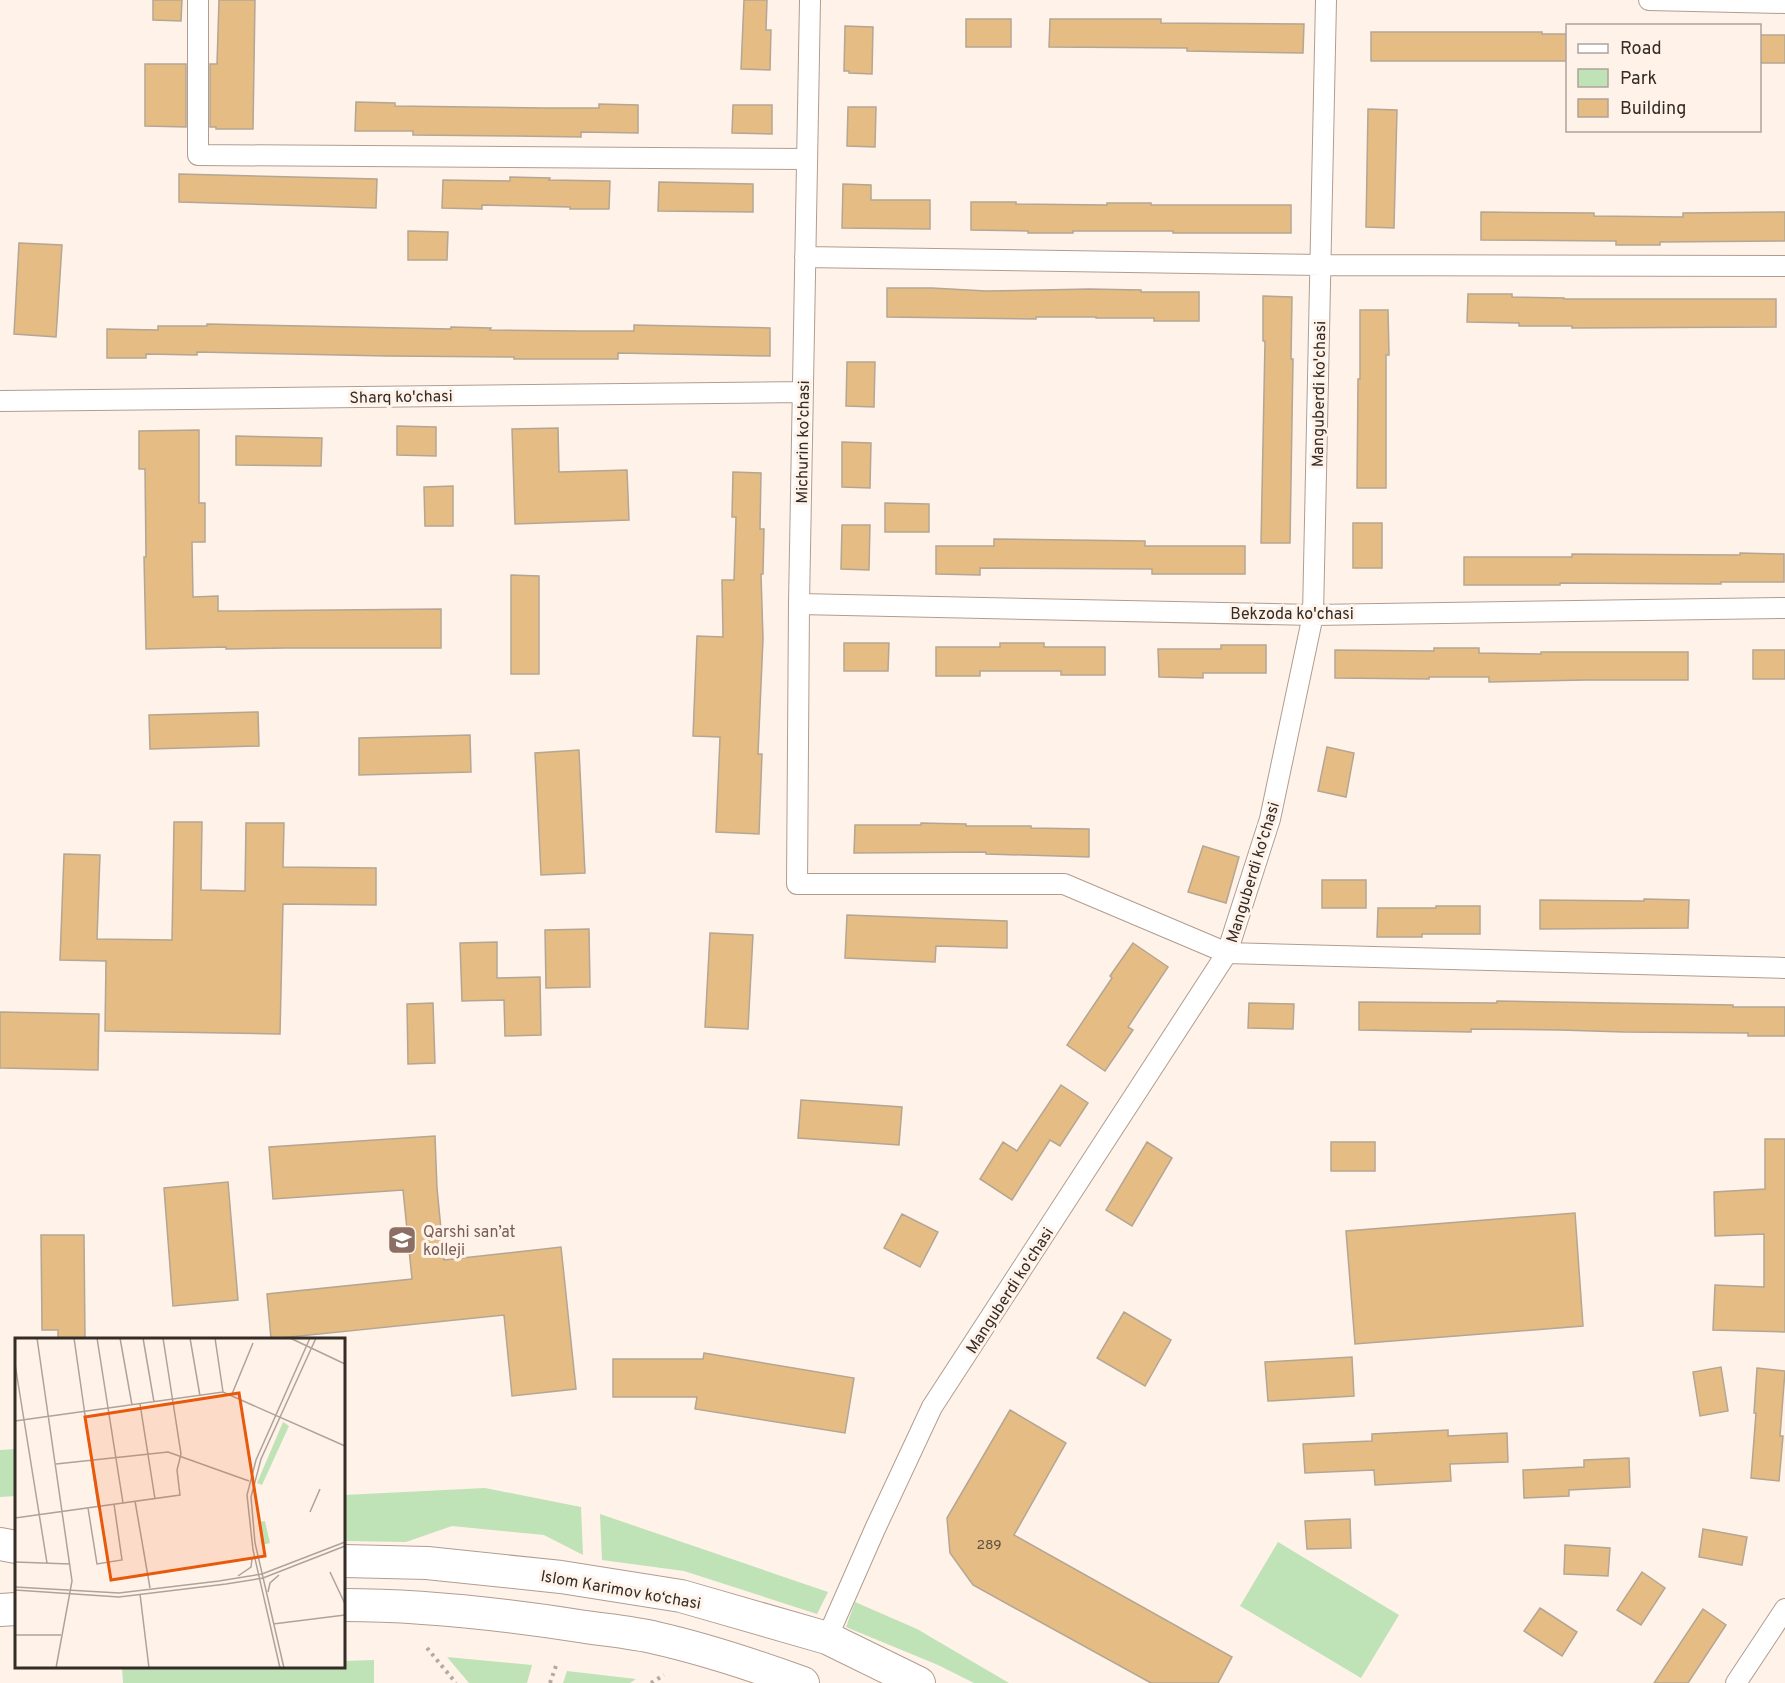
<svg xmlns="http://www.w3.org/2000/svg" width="1785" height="1683" font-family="Overpass,sans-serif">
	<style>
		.green { fill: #bfe2b7 }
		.building { fill: #e4bc84; stroke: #b4a693; stroke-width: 1.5 }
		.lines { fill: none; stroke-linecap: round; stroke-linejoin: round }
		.street-casing { stroke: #b19d8f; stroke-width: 22 }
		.primary-casing { stroke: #b19d8f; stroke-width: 34 }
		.path { stroke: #b4a9a1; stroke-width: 4; stroke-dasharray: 3 4.5; stroke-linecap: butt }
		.street { stroke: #fff; stroke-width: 20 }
		.primary { stroke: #fff; stroke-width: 32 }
		.labels { text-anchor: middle; stroke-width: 6; stroke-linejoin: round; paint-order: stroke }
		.number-label { font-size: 14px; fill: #60503e }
		.street-label { font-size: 16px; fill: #342c26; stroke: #fff2e9 }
		.education-label { font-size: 16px; fill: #785e54; stroke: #fff2e9; text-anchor: start }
		.inset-road { fill: none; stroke: #aea39b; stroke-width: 1.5 }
		.view { fill: #e8590c; fill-opacity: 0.15; stroke: #e8590c; stroke-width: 3 }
		.inset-edge { fill: none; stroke: #342c26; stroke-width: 3 }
	</style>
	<rect width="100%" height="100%" fill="#fff2e9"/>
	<path class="green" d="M 16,1449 L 16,1496 L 0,1497 L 0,1450 Z
		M 485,1488 L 581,1507 L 583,1555 L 544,1535 L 452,1526 L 406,1542 L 344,1541 L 344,1495 Z
		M 600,1514 L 828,1592 L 817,1614 L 684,1571 L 602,1560 Z
		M 1278,1542 L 1399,1615 L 1361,1678 L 1240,1606 Z
		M 855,1602 L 917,1629 L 1009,1683 L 974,1683 L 938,1665 L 846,1627 Z
		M 447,1657 L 532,1665 L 527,1683 L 469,1683 Z
		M 374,1660 L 374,1683 L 123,1683 L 122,1667 L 344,1666 L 344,1661 Z
		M 567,1671 L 636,1679 L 630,1683 L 563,1683 Z"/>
	<path class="building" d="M 153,0 L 182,0 L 181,21 L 153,20 Z
		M 219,0 L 255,0 L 253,129 L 216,129 L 216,127 L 210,127 L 210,64 L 217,64 Z
		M 744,0 L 767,0 L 766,30 L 771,30 L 770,70 L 741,69 Z
		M 966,19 L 1011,19 L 1011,47 L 966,47 Z
		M 1050,19 L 1161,19 L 1161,23 L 1304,24 L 1303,53 L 1187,51 L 1187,48 L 1049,47 Z
		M 845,26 L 873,27 L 872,74 L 849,73 L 849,71 L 844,71 Z
		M 1371,32 L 1542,32 L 1542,34 L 1568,34 L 1568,61 L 1371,61 Z
		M 1760,35 L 1785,35 L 1785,63 L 1760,63 Z
		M 145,64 L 186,64 L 186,127 L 145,126 Z
		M 356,102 L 395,103 L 395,106 L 543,108 L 599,108 L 599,104 L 638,105 L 638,133 L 581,132 L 581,137 L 514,136 L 413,135 L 413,131 L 355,131 Z
		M 733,105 L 772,105 L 772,134 L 732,133 Z
		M 848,107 L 876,107 L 875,147 L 847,146 Z
		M 1368,109 L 1397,110 L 1394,228 L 1366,227 Z
		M 179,174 L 377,179 L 376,208 L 179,202 Z
		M 510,177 L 550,178 L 549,180 L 610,181 L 609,209 L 570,209 L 570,207 L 482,205 L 482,209 L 442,208 L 443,180 L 510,181 Z
		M 659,182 L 753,184 L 753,212 L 658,211 Z
		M 843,184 L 871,185 L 871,200 L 930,200 L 930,229 L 842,228 Z
		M 971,202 L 1016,202 L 1016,204 L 1107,205 L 1107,203 L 1151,203 L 1151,205 L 1291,205 L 1291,233 L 1173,233 L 1173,231 L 1073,231 L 1073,233 L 1028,233 L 1028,231 L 971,230 Z
		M 1481,212 L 1594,213 L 1594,216 L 1683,217 L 1683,213 L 1785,212 L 1785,241 L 1660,242 L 1660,245 L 1616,245 L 1616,241 L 1481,240 Z
		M 408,231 L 448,232 L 447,260 L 408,260 Z
		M 19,243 L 62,245 L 56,337 L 14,334 Z
		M 887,288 L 932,288 L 986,291 L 1089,289 L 1141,290 L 1141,292 L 1199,292 L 1199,321 L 1154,321 L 1154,318 L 1096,318 L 1096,317 L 1036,317 L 1036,319 L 887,317 Z
		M 1468,294 L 1512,294 L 1512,297 L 1564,298 L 1564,299 L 1776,299 L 1776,327 L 1572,328 L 1572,326 L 1519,326 L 1519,323 L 1467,322 Z
		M 1263,296 L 1292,297 L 1291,359 L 1293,359 L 1290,543 L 1261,543 L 1265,341 L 1263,341 Z
		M 1360,310 L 1388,310 L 1389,355 L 1386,355 L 1386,488 L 1357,488 L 1358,379 L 1360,379 Z
		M 207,324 L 451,329 L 451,327 L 491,328 L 490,330 L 579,331 L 634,331 L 634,325 L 770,328 L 770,356 L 618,353 L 618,359 L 514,359 L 514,357 L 387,356 L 197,352 L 197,355 L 146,354 L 146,358 L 107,358 L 107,329 L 158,330 L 158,326 L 207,326 Z
		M 847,362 L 875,362 L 874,407 L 846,406 Z
		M 397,426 L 436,427 L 436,456 L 397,455 Z
		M 558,428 L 559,472 L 627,470 L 629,520 L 515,524 L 512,429 Z
		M 199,430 L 199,503 L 205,503 L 205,542 L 192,542 L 193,597 L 218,596 L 218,611 L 441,609 L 441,648 L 286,648 L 226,649 L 226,647 L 146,649 L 144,557 L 146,557 L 145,469 L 139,469 L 139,431 Z
		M 236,436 L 322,438 L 321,466 L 236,465 Z
		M 842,442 L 871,443 L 870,488 L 842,487 Z
		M 733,472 L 761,473 L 760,529 L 764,529 L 763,574 L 761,574 L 763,639 L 758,754 L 762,754 L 759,834 L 716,832 L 720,737 L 693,736 L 697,636 L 723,637 L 722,580 L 734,580 L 736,517 L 732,517 Z
		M 453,486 L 453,526 L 425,526 L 424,487 Z
		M 885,503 L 929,504 L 929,532 L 885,532 Z
		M 1353,523 L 1382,523 L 1382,568 L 1353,568 Z
		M 842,525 L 870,525 L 869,570 L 841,569 Z
		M 994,539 L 1145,541 L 1145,546 L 1245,546 L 1245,574 L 1152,574 L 1152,569 L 980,568 L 980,575 L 936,574 L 936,546 L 994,546 Z
		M 1740,553 L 1784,554 L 1784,582 L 1721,582 L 1721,584 L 1560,583 L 1560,585 L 1464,585 L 1464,557 L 1572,557 L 1572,554 L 1740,555 Z
		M 511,575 L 539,576 L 539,674 L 511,674 Z
		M 844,643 L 889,643 L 888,671 L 844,671 Z
		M 1000,643 L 1044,643 L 1044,647 L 1105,647 L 1105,675 L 1061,675 L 1061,671 L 980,671 L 980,676 L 936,676 L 936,647 L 1000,647 Z
		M 1221,645 L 1266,645 L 1266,673 L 1203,673 L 1203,678 L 1159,677 L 1158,649 L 1221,649 Z
		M 1434,648 L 1479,648 L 1479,653 L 1541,654 L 1541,652 L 1688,652 L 1688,680 L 1585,680 L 1489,682 L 1489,677 L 1429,677 L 1429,679 L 1335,678 L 1335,650 L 1434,651 Z
		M 1753,650 L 1785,650 L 1785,679 L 1753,679 Z
		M 258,712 L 259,746 L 150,749 L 149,715 Z
		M 470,735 L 471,772 L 359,775 L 359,738 Z
		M 1327,747 L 1354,753 L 1346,797 L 1318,791 Z
		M 579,750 L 585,873 L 541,875 L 535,753 Z
		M 174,822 L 202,822 L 201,890 L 245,891 L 246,823 L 284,823 L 283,867 L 376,868 L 376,905 L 283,904 L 280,1034 L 105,1031 L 106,961 L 60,960 L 64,854 L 100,855 L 97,939 L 172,940 Z
		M 921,823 L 966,824 L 966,826 L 1031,826 L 1031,828 L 1089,829 L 1089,857 L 986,854 L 986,852 L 854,853 L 855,825 L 921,825 Z
		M 1203,846 L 1239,857 L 1226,903 L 1188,892 Z
		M 1322,880 L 1366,880 L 1366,908 L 1322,908 Z
		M 1644,899 L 1689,900 L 1688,928 L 1540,929 L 1540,900 L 1644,901 Z
		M 1436,906 L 1480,906 L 1480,934 L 1422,934 L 1422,937 L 1377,937 L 1378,908 L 1436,908 Z
		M 847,915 L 1007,921 L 1007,948 L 936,946 L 935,962 L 845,958 Z
		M 589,929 L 590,987 L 546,988 L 545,930 Z
		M 710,933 L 753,935 L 748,1029 L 705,1027 Z
		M 497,942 L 497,978 L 540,977 L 541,1035 L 505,1036 L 504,1000 L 462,1001 L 460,943 Z
		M 1133,943 L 1168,967 L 1128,1027 L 1133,1030 L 1105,1071 L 1067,1045 L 1112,978 L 1110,976 Z
		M 1497,1001 L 1733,1005 L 1733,1007 L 1785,1007 L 1785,1036 L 1748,1036 L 1748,1033 L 1624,1032 L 1560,1030 L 1471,1029 L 1471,1032 L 1359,1030 L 1359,1002 L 1497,1003 Z
		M 433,1003 L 435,1063 L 408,1064 L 407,1004 Z
		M 1249,1003 L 1294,1004 L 1293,1029 L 1248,1028 Z
		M 0,1012 L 99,1014 L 98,1070 L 0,1068 Z
		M 1061,1085 L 1088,1103 L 1060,1146 L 1050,1140 L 1012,1200 L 980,1179 L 1003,1142 L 1017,1151 Z
		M 801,1100 L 902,1107 L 899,1145 L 798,1138 Z
		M 435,1136 L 437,1188 L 444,1260 L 561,1247 L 576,1389 L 512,1396 L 504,1315 L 271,1339 L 267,1294 L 412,1279 L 403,1190 L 273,1199 L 269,1147 Z
		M 1765,1139 L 1785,1139 L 1785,1332 L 1713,1330 L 1715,1285 L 1764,1287 L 1764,1234 L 1715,1236 L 1714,1192 L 1765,1189 Z
		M 1147,1142 L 1172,1158 L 1132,1226 L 1106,1210 Z
		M 1331,1142 L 1375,1142 L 1375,1171 L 1331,1171 Z
		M 228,1182 L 238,1300 L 173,1306 L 164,1188 Z
		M 1575,1213 L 1583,1326 L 1355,1344 L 1346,1231 Z
		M 902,1214 L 938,1232 L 920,1267 L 884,1248 Z
		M 41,1235 L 84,1235 L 85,1340 L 58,1340 L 58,1330 L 42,1330 Z
		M 1124,1312 L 1171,1340 L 1145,1386 L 1097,1358 Z
		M 704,1353 L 854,1378 L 845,1433 L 695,1409 L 697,1397 L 613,1397 L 613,1359 L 703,1359 Z
		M 1352,1357 L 1354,1396 L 1268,1401 L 1265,1362 Z
		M 1721,1367 L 1728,1411 L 1700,1416 L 1693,1372 Z
		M 1757,1368 L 1785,1371 L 1780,1436 L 1783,1436 L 1779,1481 L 1751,1478 L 1756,1413 L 1754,1413 Z
		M 1010,1410 L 1066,1443 L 1014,1535 L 1232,1657 L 1218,1683 L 1151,1683 L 973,1585 L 950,1553 L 947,1518 Z
		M 1448,1430 L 1448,1436 L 1507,1433 L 1508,1462 L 1450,1464 L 1451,1481 L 1375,1485 L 1374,1470 L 1305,1473 L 1303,1444 L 1372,1441 L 1372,1434 Z
		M 1629,1458 L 1630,1487 L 1569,1490 L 1569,1496 L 1524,1498 L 1523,1470 L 1584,1467 L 1584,1460 Z
		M 1350,1519 L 1351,1548 L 1307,1549 L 1305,1521 Z
		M 1703,1529 L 1747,1537 L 1742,1565 L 1699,1557 Z
		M 1565,1545 L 1610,1548 L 1608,1576 L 1564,1574 Z
		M 1642,1572 L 1665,1588 L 1641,1625 L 1617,1610 Z
		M 1540,1608 L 1577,1632 L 1562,1656 L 1524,1631 Z
		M 1703,1609 L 1726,1625 L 1688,1683 L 1654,1683 Z"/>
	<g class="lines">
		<g class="street-casing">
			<path id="street" d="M 198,0 L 198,155 L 807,159
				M 810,0 L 799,604 L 797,884 L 1064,884 L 1227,953 L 1785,968
				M 1649,0 L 1785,3
				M 805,257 L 1321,265 L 1785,266
				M 0,401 L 803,392
				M 799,604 L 1313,615 L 1785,608
				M 827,1638 L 875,1529 L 932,1407 L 1227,953 L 1270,819 L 1313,615 L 1326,0
				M 1736,1683 L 1785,1609"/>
		</g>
		<g class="primary-casing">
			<path id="primary" d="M 0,1544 L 16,1547
				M 344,1561 L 427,1563 L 561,1577 L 681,1596 L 827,1638 L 919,1683
				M 344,1605 C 422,1605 501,1614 579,1626 C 604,1630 631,1632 656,1638 C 705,1649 756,1666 803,1683
				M 0,1610 L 16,1609"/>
		</g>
		<path class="path" d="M 427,1648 L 456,1683
			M 550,1683 L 557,1663
			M 651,1683 L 664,1675"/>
		<use href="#street" class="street"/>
		<use href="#primary" class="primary"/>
	</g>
	<defs>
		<g id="university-square" transform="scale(1.5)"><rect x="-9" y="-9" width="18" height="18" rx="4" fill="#8d6e63" stroke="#fff2e9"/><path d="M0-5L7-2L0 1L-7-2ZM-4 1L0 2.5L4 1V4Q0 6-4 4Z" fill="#fff"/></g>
	</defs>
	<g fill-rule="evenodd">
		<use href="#university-square" x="402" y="1240"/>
	</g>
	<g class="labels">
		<g class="number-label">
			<text x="989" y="1549">289</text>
		</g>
		<g class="street-label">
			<text transform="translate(1318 394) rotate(-89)" y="6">Manguberdi ko'chasi</text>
			<text transform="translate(401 396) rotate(-1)" y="6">Sharq ko'chasi</text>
			<text transform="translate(802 442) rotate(-89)" y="6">Michurin ko'chasi</text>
			<text x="1292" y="619">Bekzoda ko'chasi</text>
			<text transform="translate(1252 872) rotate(-73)" y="6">Manguberdi ko'chasi</text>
			<text transform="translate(1009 1290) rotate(-57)" y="6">Manguberdi ko'chasi</text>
			<text transform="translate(621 1589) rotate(10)" y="6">Islom Karimov ko‘chasi</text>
		</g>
		<g class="education-label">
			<text x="423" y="1237">Qarshi san’at<tspan x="423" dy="18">kolleji</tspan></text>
		</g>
	</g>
	<g transform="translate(15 1338)">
		<rect width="330" height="330" fill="#fff2e9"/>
		<path d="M 268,84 L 274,88 L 247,147 L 242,145 ZM 250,183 L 255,205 L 247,207 L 243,184 Z" fill="#bfe2b7"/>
		<path class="inset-road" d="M 22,0 L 57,243 L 41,330M 59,0 L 83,168M 82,0 L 108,165M 105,0 L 117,67M 128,0 L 139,64M 175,0 L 185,58M 200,0 L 208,54M 275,0 L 330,26M 0,26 L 32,225M 217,56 L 238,5M 125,66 L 140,161M 0,83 L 208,54 L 330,108M 41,126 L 153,114 L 234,143M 120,163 L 135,250M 73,170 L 82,226 L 107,222 L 99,166M 295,174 L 305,151M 0,180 L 165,157 L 162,132 L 166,116 L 148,0M 0,224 L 55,226M 315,234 L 330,266M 223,238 L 236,229 L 237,221M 0,249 L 104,255 L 204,243 L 247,236 L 330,204M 0,252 L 104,259 L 211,246 L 248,240 L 330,208M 253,254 L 255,245 L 264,237M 125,256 L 134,330M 258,286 L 330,277M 0,297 L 46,297M 265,330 L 238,212 L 232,157 L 241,122 L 295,0M 269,330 L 240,205 L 236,159 L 246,121 L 301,0"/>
		<path class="view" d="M 224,55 L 250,218 L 96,242 L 70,79 Z"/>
		<rect width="330" height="330" class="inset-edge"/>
	</g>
	<rect x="1566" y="24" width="195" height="108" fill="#fff2e9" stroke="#aea39b" stroke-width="1.5"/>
	<rect x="1578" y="44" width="30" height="9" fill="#ffffff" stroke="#aea39b" stroke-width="1.5"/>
	<text x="1620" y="54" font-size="18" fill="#342c26">Road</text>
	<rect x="1578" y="69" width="30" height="18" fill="#bfe2b7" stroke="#aea39b" stroke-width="1.5"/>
	<text x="1620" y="84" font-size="18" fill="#342c26">Park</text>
	<rect x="1578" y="99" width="30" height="18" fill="#e4bc84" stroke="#aea39b" stroke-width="1.5"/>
	<text x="1620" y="114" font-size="18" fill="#342c26">Building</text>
</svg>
